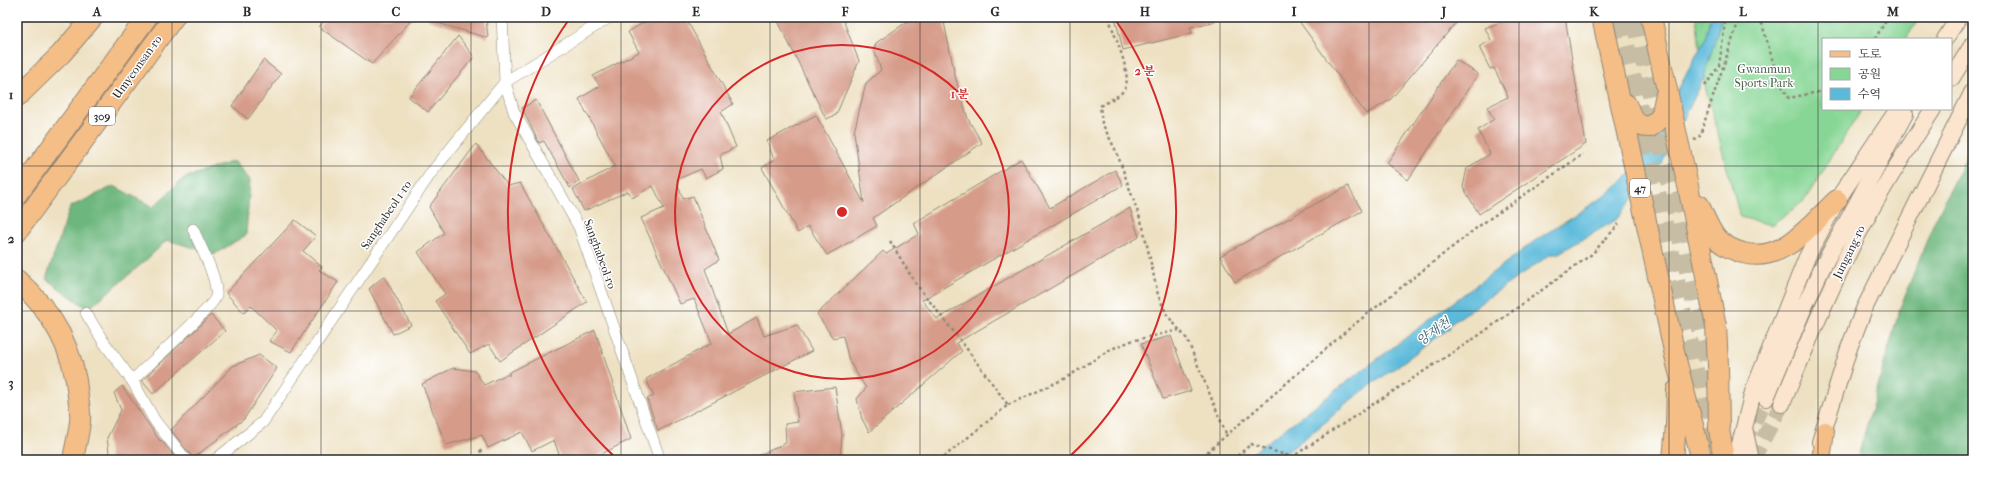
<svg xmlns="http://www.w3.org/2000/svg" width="1990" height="477" font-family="'IM FELL French Canon','Noto Serif KR',serif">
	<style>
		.green { fill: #87d695; stroke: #598060 }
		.forest { fill: #6db77e; stroke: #4c7154 }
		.water { fill: #5bbada; stroke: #437282 }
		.building { fill: #d69b89 }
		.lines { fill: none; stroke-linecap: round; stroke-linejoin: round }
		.secondary-tunnel { stroke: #c7bda4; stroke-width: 16; stroke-dasharray: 16 8; stroke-linecap: butt }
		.highway-tunnel { stroke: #c7bda4; stroke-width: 20; stroke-dasharray: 20 10; stroke-linecap: butt }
		.street-casing { stroke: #8c8676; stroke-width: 12 }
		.secondary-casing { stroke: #8c8676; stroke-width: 18 }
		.primary-casing { stroke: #8c8676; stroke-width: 20 }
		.highway-casing { stroke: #8c8676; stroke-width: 22 }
		.path { stroke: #8c8676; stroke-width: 2.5; stroke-dasharray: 3 3; stroke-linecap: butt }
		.street { stroke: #fff; stroke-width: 11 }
		.secondary { stroke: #fbe5cf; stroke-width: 16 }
		.primary { stroke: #f6be87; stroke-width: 18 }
		.highway { stroke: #f6be87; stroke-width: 20 }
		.grid { fill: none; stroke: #2b2b2b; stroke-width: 1; stroke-opacity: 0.55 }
		.ring { fill: none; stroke: #d62828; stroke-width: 2 }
		.labels { text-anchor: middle; stroke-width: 3; stroke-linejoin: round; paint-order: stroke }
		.shield { fill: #fff; stroke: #6b6b6b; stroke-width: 1 }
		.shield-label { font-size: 11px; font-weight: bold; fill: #2b2b2b }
		.street-label { font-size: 12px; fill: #2b2b2b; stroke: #fff }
		.park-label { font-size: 12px; fill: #475e4b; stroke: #fff }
		.water-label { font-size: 13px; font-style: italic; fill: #3c5d68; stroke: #fff }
		.centre { fill: #d62828; stroke: #fff; stroke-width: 2 }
		.ring-label { font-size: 12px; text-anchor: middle; font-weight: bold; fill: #d62828; stroke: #fff; stroke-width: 3; stroke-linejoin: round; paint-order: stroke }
		.neatline { fill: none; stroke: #2b2b2b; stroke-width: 1.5 }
		.grid-label { font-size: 13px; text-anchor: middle; font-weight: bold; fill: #2b2b2b }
	</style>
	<rect width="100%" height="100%" fill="#fff"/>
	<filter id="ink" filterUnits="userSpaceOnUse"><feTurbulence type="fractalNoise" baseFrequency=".025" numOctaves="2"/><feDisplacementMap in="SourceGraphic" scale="8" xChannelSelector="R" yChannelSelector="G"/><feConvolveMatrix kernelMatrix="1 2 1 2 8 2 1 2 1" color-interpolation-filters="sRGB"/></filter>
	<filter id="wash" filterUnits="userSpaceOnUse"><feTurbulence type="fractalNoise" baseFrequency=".012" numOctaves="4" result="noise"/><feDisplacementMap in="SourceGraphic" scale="16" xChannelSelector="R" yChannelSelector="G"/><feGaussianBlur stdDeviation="0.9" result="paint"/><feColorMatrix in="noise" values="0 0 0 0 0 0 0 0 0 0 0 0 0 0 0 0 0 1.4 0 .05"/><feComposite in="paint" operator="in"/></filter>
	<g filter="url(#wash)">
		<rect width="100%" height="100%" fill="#eee1c2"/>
		<path class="green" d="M 1696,17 L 1920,17 L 1906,39 L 1823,39 L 1823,109 L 1862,109 L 1804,201 L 1771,225 L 1740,217 L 1705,86 Z"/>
		<path class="forest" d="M 1973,144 L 1973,460 L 1857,460 L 1900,308 L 1934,222 Z
			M 234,161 L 250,180 L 246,235 L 215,254 L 167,240 L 144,262 L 88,309 L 46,279 L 70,207 L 114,186 L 153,207 L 184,178 Z"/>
		<path class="water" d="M 1710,17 L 1722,17 L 1703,80 L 1661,165 L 1616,220 L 1557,254 L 1551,254 L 1449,325 L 1450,328 L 1345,404 L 1328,420 L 1277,460 L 1245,460 L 1255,451 L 1536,240 L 1603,197 L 1636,169 L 1705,39 Z"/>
		<g id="blocks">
			<path class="building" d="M 328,17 L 414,17 L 372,64 L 319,27 Z
				M 428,17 L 486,17 L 488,38 L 428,20 Z
				M 653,17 L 685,17 L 733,104 L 721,112 L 736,147 L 720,155 L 723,169 L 706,178 L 701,169 L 676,180 L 683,199 L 693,196 L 719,260 L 705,269 L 728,334 L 757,318 L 764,336 L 797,325 L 812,351 L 658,431 L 647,399 L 654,396 L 646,379 L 712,343 L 694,299 L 680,304 L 641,218 L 664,208 L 653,186 L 632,198 L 628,191 L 584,211 L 573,189 L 615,166 L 579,99 L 600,86 L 593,76 L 639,52 L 628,32 Z
				M 776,17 L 842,17 L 859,61 L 836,115 L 826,119 Z
				M 914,17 L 943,17 L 955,76 L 968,119 L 982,143 L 873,218 L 877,226 L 827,255 L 808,226 L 798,233 L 762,168 L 774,160 L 767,141 L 816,115 L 864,203 L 854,132 L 866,83 L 881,70 L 874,49 L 876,43 Z
				M 1115,17 L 1214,17 L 1214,22 L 1190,27 L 1192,33 L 1123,50 Z
				M 1296,17 L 1461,17 L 1390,100 L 1366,114 Z
				M 1513,17 L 1565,17 L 1586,144 L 1479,214 L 1463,187 L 1467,168 L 1490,154 L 1478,130 L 1494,119 L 1487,107 L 1508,97 L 1494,68 L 1490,69 L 1479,47 L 1491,40 L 1485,28 Z
				M 458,36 L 474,57 L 428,112 L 409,97 Z
				M 263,60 L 281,74 L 248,119 L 232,106 Z
				M 1456,60 L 1478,74 L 1408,180 L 1387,163 Z
				M 536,100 L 579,181 L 570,188 L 544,141 L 539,143 L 522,108 Z
				M 476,144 L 508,186 L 520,183 L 587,302 L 500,361 L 489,344 L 470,354 L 435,301 L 445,294 L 418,252 L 444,233 L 429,207 Z
				M 1021,159 L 1050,208 L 1115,170 L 1123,185 L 922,300 L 937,319 L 1130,208 L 1139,237 L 956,343 L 962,351 L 869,432 L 862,419 L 857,399 L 866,388 L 849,361 L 843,336 L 833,338 L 817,314 L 883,251 L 886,254 L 919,234 L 914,223 Z
				M 1348,186 L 1362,211 L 1235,282 L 1220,256 Z
				M 295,220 L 316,236 L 303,251 L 322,267 L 319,270 L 338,282 L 291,352 L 269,341 L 277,331 L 251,306 L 244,313 L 226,293 Z
				M 384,276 L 411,325 L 393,334 L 369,289 Z
				M 211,315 L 225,331 L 153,394 L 142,381 Z
				M 595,330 L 631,439 L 590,460 L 561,460 L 554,440 L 532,451 L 522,432 L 488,448 L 482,435 L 446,445 L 422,384 L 453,368 L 475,371 L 484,385 L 505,375 L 510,375 L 508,373 Z
				M 1171,336 L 1191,391 L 1163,399 L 1141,344 Z
				M 259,355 L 277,368 L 244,419 L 193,458 L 171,430 L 233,366 Z
				M 122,386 L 160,441 L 161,440 L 177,460 L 110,460 L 107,438 L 121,410 L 114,393 Z
				M 835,387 L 842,435 L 840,460 L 749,460 L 786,443 L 785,424 L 798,422 L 794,392 Z"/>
		</g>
	</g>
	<g filter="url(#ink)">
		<use href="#blocks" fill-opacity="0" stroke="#8c8676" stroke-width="1"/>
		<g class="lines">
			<path class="secondary-tunnel" d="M 1743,443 L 1766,398
				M 1752,460 L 1782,404"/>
			<path class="highway-tunnel" d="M 1619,17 L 1713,460
				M 1636,17 L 1713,386"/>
			<g class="street-casing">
				<path id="street" d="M 502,17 L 505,82 L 514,112 L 579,227 L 660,460
					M 86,313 L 103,341 L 133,382 L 155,421 L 186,460
					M 132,381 C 144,368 215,306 216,296 C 218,278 200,246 193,229
					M 215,460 L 263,422 L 431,173 L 505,82 L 610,17"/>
			</g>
			<g class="secondary-casing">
				<path id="secondary" d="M 1945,39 L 1959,17
					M 1951,79 L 1973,44
					M 1766,398 L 1804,307 L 1823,266 L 1905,114
					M 1782,404 C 1808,342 1833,280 1865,221 C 1885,182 1910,146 1933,109
					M 1745,432 L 1751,460
					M 1820,442 L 1849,348 L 1864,309 L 1973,91
					M 1736,460 L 1753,392 L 1807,257 L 1837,200 L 1898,109"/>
			</g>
			<g class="primary-casing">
				<path id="primary" d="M 1821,460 L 1825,431"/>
			</g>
			<g class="highway-casing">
				<path id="highway" d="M 1602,17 L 1676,360 L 1702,460
					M 1651,17 L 1688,186 L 1716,326 L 1718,365 L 1719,429 L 1724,460
					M 17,97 L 61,54 L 93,17
					M 1626,104 C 1631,115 1635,128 1650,127 L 1661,117 L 1666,94
					M 17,194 L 147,17
					M 1699,205 C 1704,216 1709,229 1716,238 C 1723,246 1733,250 1743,253 C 1783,264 1811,224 1837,200
					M 17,231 L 174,17
					M 17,280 C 52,311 74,349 78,396 C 79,404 81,413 80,421 C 79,434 75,447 73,460
					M 1673,460 L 1676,425 L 1677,390"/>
			</g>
			<path class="path" d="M 1109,17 C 1113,35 1134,75 1124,90 C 1119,97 1108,101 1100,106 L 1102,123 L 1117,153 L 1143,227 L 1158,295 L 1167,315 L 1187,339 L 1227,436
				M 1760,17 L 1778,79 L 1789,98 L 1823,91
				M 1875,39 L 1888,17
				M 1705,86 L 1719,66 L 1726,17
				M 1694,140 L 1699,138 L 1740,17
				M 890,241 L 916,284 L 961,341 L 1008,405 L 940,460
				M 1008,405 L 1066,378 L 1109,350 L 1131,341 L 1179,330
				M 480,450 L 484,460
				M 1198,460 L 1351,327 L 1479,226 L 1583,154
				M 1233,460 L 1251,444 L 1292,457 L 1478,336 L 1592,254 L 1619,224"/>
			<use href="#street" class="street"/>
			<use href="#secondary" class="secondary"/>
			<use href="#primary" class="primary"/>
			<use href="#highway" class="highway"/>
		</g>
	</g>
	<path class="grid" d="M 172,17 L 172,460M 321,17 L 321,460M 471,17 L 471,460M 621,17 L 621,460M 770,17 L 770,460M 920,17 L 920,460M 1070,17 L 1070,460M 1220,17 L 1220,460M 1369,17 L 1369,460M 1519,17 L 1519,460M 1669,17 L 1669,460M 1818,17 L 1818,460M 17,166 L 1973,166M 17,311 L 1973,311"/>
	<g class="ring">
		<circle cx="842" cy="212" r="167"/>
		<path d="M616 458A334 334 0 0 1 570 18M1114 18A334 334 0 0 1 1068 458"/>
	</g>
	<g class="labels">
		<g class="shield">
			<rect x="89" y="107" width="26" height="18" rx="3"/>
			<rect x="1630" y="179" width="20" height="18" rx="3"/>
		</g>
		<g class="shield-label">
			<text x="102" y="120">309</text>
			<text x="1640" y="192">47</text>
		</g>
		<g class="street-label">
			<text transform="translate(137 67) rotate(-54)" y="4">Umyeonsan-ro</text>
			<text transform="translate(386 215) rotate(-56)" y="4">Sanghabeol 1-ro</text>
			<text transform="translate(1849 252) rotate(-64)" y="4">Jungang-ro</text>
			<text transform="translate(600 254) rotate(70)" y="4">Sanghabeol-ro</text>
		</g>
		<g class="park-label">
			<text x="1764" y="73">Gwanmun<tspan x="1764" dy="14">Sports Park</tspan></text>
		</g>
		<g class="water-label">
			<text transform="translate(1433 331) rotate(-35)" y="5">양재천</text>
		</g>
	</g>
	<circle cx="842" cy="212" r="6" class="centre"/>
	<g class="ring-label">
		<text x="1145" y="75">2 분</text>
		<text x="960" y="98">1 분</text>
	</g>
	<rect width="1990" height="477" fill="none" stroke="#fff" stroke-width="44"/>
	<rect x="1822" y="38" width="130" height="72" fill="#ffffff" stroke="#aaaaaa"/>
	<rect x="1830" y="51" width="20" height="6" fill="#f6be87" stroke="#aaaaaa"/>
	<text x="1858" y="58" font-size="12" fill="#2b2b2b">도로</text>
	<rect x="1830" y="68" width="20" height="12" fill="#87d695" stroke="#aaaaaa"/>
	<text x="1858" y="78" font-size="12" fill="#2b2b2b">공원</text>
	<rect x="1830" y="88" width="20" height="12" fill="#5bbada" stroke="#aaaaaa"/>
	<text x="1858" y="98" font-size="12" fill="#2b2b2b">수역</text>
	<rect x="22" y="22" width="1946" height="433" class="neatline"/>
	<g class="grid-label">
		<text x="97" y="16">A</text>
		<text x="247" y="16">B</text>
		<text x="396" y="16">C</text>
		<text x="546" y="16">D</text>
		<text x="696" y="16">E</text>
		<text x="845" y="16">F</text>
		<text x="995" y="16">G</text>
		<text x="1145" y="16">H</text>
		<text x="1294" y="16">I</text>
		<text x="1444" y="16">J</text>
		<text x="1594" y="16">K</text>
		<text x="1743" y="16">L</text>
		<text x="1893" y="16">M</text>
		<text x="11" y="99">1</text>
		<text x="11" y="243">2</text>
		<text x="11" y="387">3</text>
	</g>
</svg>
